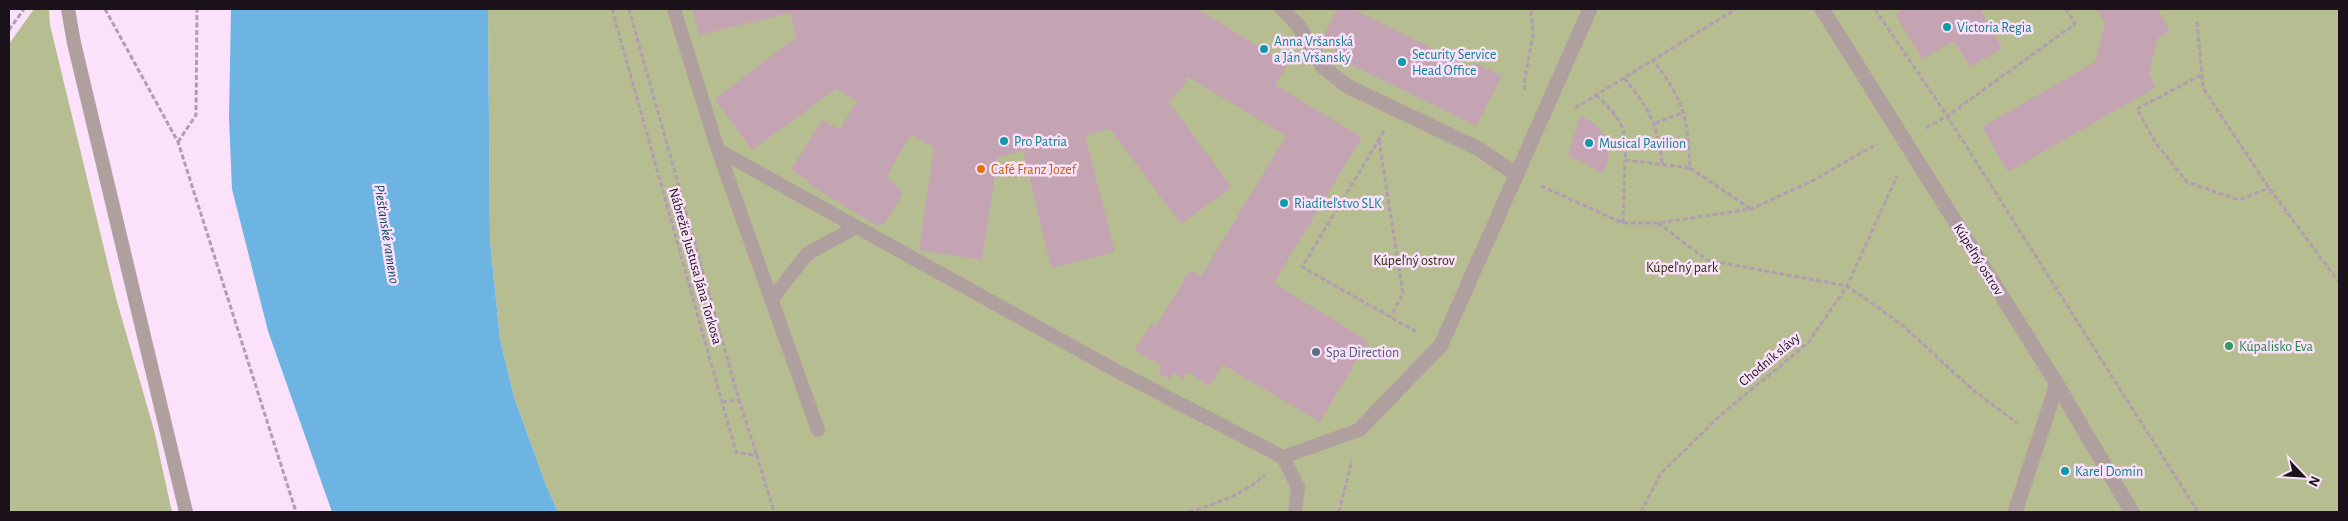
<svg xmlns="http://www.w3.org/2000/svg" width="2348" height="521" font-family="'Alegreya Sans',sans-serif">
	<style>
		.green { fill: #b6bd91 }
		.water { fill: #6db4e2 }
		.building { fill: #c4a4b3 }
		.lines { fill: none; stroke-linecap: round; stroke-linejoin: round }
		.path { stroke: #b19db0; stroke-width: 3; stroke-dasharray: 5 2.5; stroke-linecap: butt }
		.lane { stroke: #b09f9f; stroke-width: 14 }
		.street { stroke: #b09f9f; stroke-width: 15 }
		.culture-dot { fill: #0f9aa8; stroke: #fbe2fa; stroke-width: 2 }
		.food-dot { fill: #e8710a; stroke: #fbe2fa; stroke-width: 2 }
		.leisure-dot { fill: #2e9e5b; stroke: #fbe2fa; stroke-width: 2 }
		.service-dot { fill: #5c6f8a; stroke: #fbe2fa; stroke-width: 2 }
		.labels { text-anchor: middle; stroke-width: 5; stroke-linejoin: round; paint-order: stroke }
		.culture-label { font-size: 14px; fill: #0d838f; stroke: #fbe2fa; text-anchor: start }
		.food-label { font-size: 14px; fill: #c56008; stroke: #fbe2fa; text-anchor: start }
		.street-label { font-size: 14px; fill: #1a111a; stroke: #fbe2fa }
		.park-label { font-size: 14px; fill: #2e3111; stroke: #fbe2fa }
		.leisure-label { font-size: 14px; fill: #27864d; stroke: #fbe2fa; text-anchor: start }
		.service-label { font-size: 14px; fill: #4e5e75; stroke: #fbe2fa; text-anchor: start }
		.water-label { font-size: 15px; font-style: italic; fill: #134b6a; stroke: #fbe2fa }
	</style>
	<rect width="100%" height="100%" fill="#fbe2fa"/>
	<path class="green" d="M 34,9 L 49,9 L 50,25 L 116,298 L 154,430 L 172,512 L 9,512 L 9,44 Z
		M 488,9 L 2339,9 L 2339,512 L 558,512 L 546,485 L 514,397 L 500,339 L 490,241 Z"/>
	<path class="water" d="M 231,9 L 488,9 L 490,241 L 500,339 L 514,397 L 546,485 L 558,512 L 332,512 L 268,331 L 232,189 L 229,118 Z"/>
	<path class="building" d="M 692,9 L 1197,9 L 1288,64 L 1275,85 L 1362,137 L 1274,283 L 1368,341 L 1320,422 L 1223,365 L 1210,386 L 1187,372 L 1183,379 L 1173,373 L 1170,379 L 1158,373 L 1162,366 L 1134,350 L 1152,323 L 1156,326 L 1190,270 L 1201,276 L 1286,136 L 1188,77 L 1181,90 L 1168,101 L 1232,187 L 1181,224 L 1110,129 L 1085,135 L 1115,252 L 1051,268 L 1023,151 L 998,157 L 982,260 L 919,250 L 934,147 L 911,135 L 887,175 L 903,193 L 885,223 L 877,226 L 808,184 L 809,181 L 791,170 L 822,120 L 840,129 L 857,101 L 836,89 L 752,150 L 715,99 L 796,37 L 790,13 L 699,35 Z
		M 1337,9 L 1353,9 L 1472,68 L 1475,63 L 1502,76 L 1476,126 L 1333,56 L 1337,47 L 1322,39 Z
		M 1904,9 L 1980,9 L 2002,48 L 1970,67 L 1954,41 L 1922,59 L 1895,14 Z
		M 2097,9 L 2157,9 L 2170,31 L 2158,38 L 2149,74 L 2156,87 L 2008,172 L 1982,127 L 2095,62 L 2105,23 Z
		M 1580,116 L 1595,123 L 1606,138 L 1609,157 L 1603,174 L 1568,155 Z"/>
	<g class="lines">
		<path class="path" d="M 105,9 L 178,142 L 296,512
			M 612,9 L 736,452 L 757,456 L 774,512
			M 629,9 L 739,400 L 757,456
			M 1875,9 L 1947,116 L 2198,512
			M 2197,22 L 2203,88 L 2269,188 L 2339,282
			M 9,30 L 24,9
			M 2201,75 L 2137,109 L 2155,142 L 2187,182 L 2239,200 L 2269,188
			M 1624,78 C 1648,107 1659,126 1662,165
			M 1525,90 L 1524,83 L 1533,35 L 1531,9
			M 1596,95 C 1619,117 1628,127 1625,160 L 1690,168 C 1687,116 1685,102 1653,60
			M 1575,108 L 1736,9
			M 1655,123 L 1685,112
			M 1926,128 L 1947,116 L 2075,24 L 2066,9
			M 1384,131 L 1302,267 L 1417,332
			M 1379,140 L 1403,294 L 1390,317
			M 178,142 L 196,115 L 197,9
			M 1690,168 L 1751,209
			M 1541,186 L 1623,223 L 1658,223 L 1751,209 L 1814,180 L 1877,144
			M 1623,223 L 1625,160
			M 1658,223 L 1707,260 L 1847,286 L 1901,324 L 1973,390 L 2017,423
			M 722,402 L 739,400
			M 1189,512 C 1215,504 1245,494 1265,475
			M 1339,512 L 1352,460
			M 1641,512 L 1661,473 L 1724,412 L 1808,343 L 1847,286 L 1897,176"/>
		<path class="lane" d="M 68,9 L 74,43 L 186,512
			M 674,9 L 718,150 L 1115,370 L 1283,457 L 1359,430
			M 718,150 L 818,430
			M 771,300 L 807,254 L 856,227
			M 1283,457 L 1298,487 L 1295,512"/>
		<path class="street" d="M 1282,9 L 1298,25 L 1322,66 L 1347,86 L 1479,149 L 1517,175
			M 1822,9 L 2057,384 L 2132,512
			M 1359,430 L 1441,345 L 1590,9
			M 2015,512 L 2057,384"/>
	</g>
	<g class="culture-dot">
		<circle cx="1947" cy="27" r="5"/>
		<circle cx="1264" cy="49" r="5"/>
		<circle cx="1402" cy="62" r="5"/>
		<circle cx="1004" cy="141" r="5"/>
		<circle cx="1589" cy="143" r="5"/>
		<circle cx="1284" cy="203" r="5"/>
		<circle cx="2065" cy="471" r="5"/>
	</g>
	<circle class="food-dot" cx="981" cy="169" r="5"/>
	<circle class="leisure-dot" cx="2229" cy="346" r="5"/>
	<circle class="service-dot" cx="1316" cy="352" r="5"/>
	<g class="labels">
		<g class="culture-label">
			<text x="1957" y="32">Victoria Regia</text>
			<text x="1274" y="46">Anna Vršanská<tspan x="1274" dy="16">a Ján Vršanský</tspan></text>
			<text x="1412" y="59">Security Service<tspan x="1412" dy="16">Head Office</tspan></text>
			<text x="1014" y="146">Pro Patria</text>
			<text x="1599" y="148">Musical Pavilion</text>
			<text x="1294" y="208">Riaditeľstvo SLK</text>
			<text x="2075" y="476">Karel Domin</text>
		</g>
		<g class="food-label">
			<text x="991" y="174">Café Franz Jozef</text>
		</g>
		<g class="street-label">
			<text transform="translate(1979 259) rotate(58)" y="5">Kúpeľný ostrov</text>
			<text transform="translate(696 266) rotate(74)" y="5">Nábrežie Justusa Jána Torkosa</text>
			<text transform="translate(1769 359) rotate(-40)" y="5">Chodník slávy</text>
		</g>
		<g class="park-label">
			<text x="1414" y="265">Kúpeľný ostrov</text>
			<text x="1682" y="272">Kúpeľný park</text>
		</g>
		<g class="leisure-label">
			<text x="2239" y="351">Kúpalisko Eva</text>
		</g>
		<g class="service-label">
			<text x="1326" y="357">Spa Direction</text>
		</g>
		<g class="water-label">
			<text transform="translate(387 234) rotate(81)" y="5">Piešťanské rameno</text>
		</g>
	</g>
	<rect width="2348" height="521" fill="none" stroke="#1a111a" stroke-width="20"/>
	<g transform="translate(2303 476) rotate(115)" stroke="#fbe2fa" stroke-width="4" paint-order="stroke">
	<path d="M0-4L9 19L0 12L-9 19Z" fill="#1a111a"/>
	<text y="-8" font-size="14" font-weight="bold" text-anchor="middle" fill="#1a111a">N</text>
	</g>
</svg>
